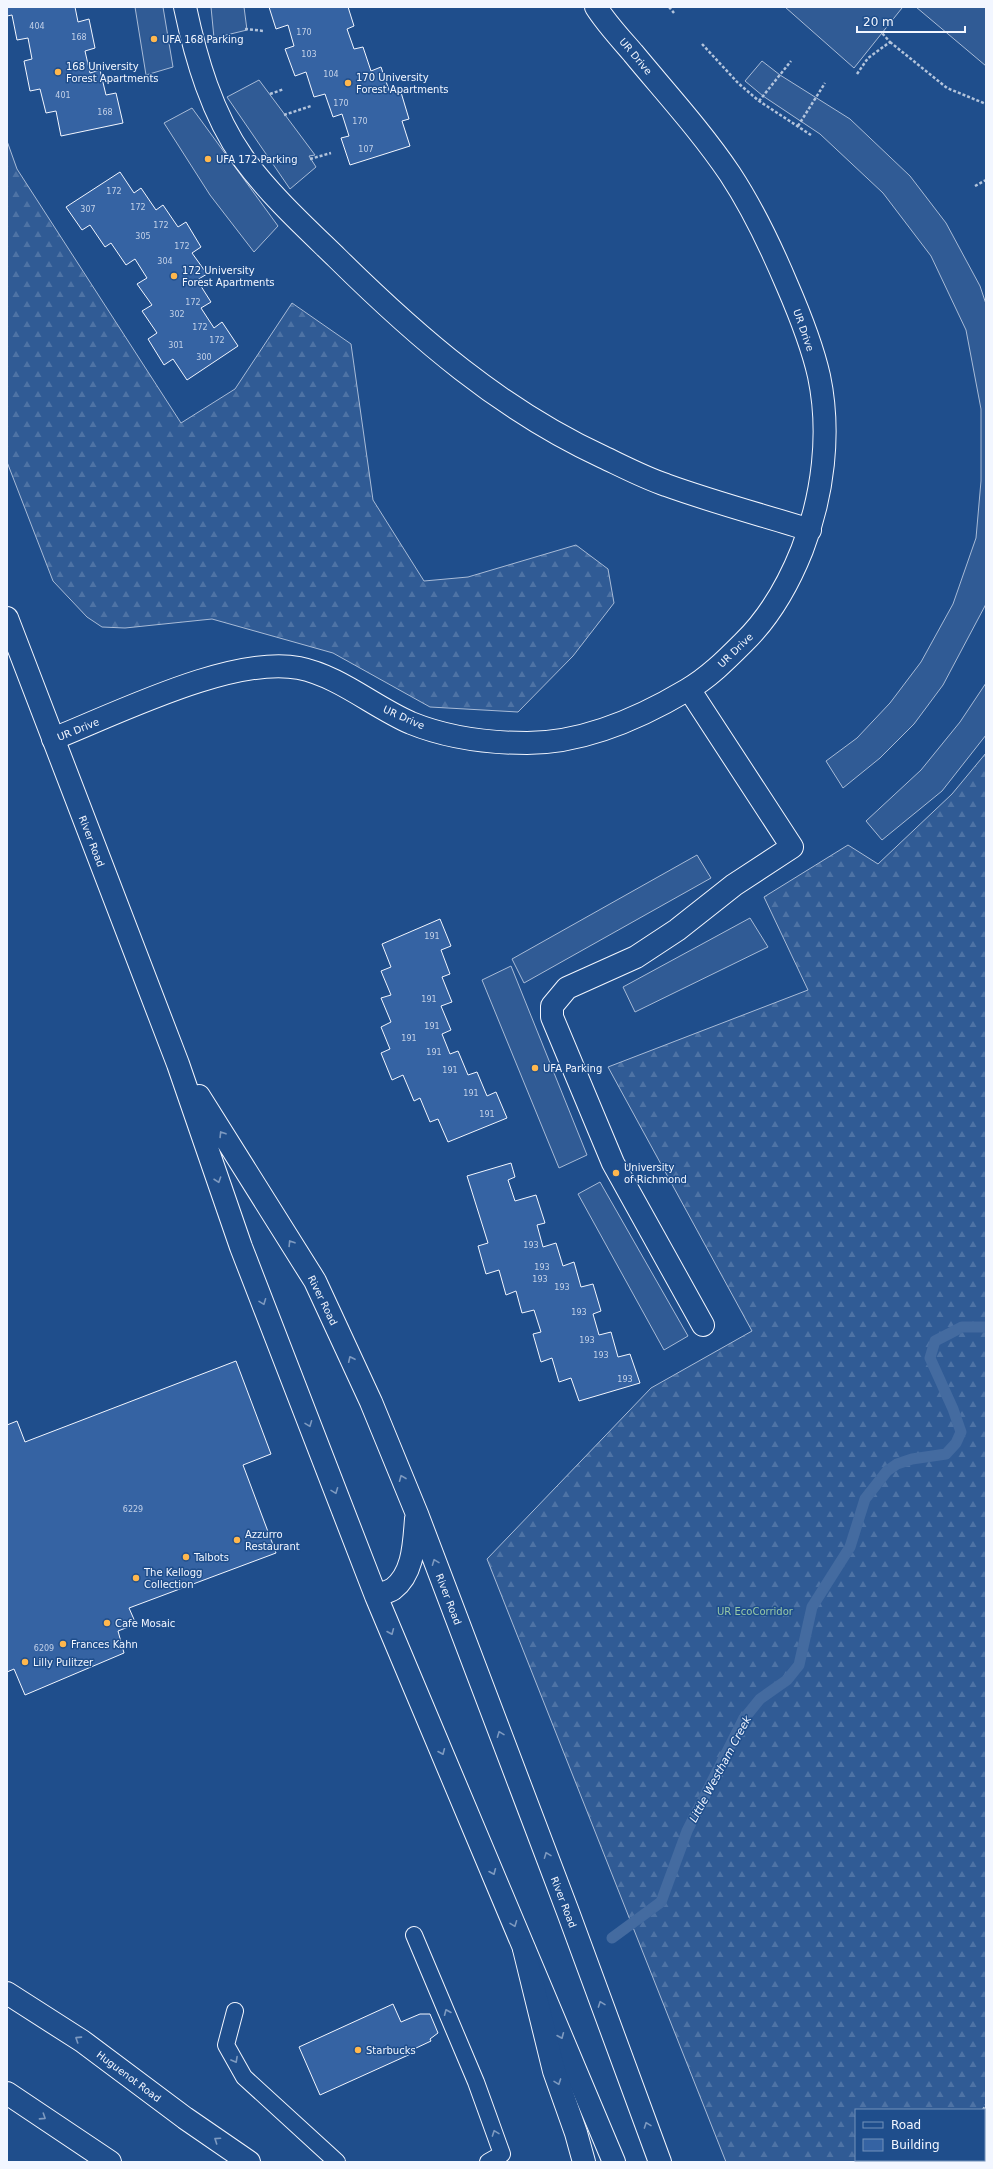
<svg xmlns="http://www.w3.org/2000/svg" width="993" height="2169" font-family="'DejaVu Sans',sans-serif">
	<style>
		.built { fill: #305b95; stroke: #a8bbd7 }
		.forest { fill: url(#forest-firs); stroke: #a8bbd7; fill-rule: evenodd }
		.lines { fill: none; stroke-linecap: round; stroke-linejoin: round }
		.stream { stroke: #446ba0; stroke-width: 11 }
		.building { fill: #3563a3; stroke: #f2f6ff }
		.service-casing { stroke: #f2f6ff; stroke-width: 18 }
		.minor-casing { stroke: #f2f6ff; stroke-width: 24 }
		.secondary-casing { stroke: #f2f6ff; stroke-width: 24 }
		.primary-casing { stroke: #f2f6ff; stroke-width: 24 }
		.path { stroke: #b3c4dc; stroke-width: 2.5; stroke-dasharray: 3 2; stroke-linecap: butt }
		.service { stroke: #1f4e8c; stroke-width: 16 }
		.minor { stroke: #1f4e8c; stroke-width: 22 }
		.secondary { stroke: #1f4e8c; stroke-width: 22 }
		.primary { stroke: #1f4e8c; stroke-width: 22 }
		.oneway { stroke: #7e9ac0 }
		.poi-dot { fill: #ffb74d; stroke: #1f4e8c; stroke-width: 1.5 }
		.labels { text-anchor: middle; stroke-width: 3; stroke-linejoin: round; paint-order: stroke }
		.number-label { font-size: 8px; fill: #c3d1e8 }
		.poi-label { font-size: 10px; fill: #f2f6ff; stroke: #1f4e8c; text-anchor: start }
		.street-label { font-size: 10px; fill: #f2f6ff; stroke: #1f4e8c }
		.park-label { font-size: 10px; fill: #97c8a6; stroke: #1f4e8c }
		.water-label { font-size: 11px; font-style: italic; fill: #f2f6ff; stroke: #1f4e8c }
	</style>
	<defs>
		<pattern id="forest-firs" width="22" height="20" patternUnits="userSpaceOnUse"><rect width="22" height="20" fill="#305b95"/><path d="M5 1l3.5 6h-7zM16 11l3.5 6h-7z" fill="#4e73a5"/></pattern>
	</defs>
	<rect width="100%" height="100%" fill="#1f4e8c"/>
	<path class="built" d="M 135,7 L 163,7 L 173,67 L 146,75 Z
		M 211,7 L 244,7 L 247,30 L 214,38 Z
		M 785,7 L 901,7 L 902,8 L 854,68 Z
		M 916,7 L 986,7 L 986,66 Z
		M 762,61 L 780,75 L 850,119 L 910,176 L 946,223 L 980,286 L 986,304 L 986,604 L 943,685 L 914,724 L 880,758 L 843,788 L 826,761 L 857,738 L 890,703 L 921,662 L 953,604 L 976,538 L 981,481 L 981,409 L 966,330 L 931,256 L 883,193 L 820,134 L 763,96 L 745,81 Z
		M 259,80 L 315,155 L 309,156 L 316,167 L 290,189 L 227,97 Z
		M 192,108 L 278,226 L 254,252 L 210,195 L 164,123 Z
		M 986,683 L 986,735 L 942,791 L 882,840 L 866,821 L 921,770 L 960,722 Z
		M 697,855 L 711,878 L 524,983 L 512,959 Z
		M 750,918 L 768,947 L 635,1012 L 623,987 Z
		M 511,966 L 587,1155 L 559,1168 L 482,980 Z
		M 600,1182 L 688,1336 L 664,1350 L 578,1194 Z"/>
	<path class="forest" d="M 7,141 L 17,169 L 181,423 L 235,389 L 292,303 L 351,344 L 373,500 L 424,581 L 468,577 L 576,545 L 608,569 L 614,603 L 573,656 L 518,712 L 430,707 L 333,653 L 212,619 L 125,628 L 102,627 L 87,617 L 53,581 L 7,462 Z
		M 986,753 L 986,2162 L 726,2162 L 487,1559 L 651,1388 L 752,1331 L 608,1067 L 808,990 L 764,897 L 848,845 L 878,864 L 952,794 ZM 856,2110 L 984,2110 L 984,2160 L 856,2160 Z"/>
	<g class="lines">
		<path class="stream" d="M 612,1938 L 661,1902 L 687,1831 L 743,1720 L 760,1699 L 787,1680 L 799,1665 L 812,1607 L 850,1547 L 865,1499 L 887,1471 L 897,1464 L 912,1459 L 946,1454 L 956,1443 L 961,1432 L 953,1409 L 930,1358 L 935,1341 L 962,1327 L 986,1327"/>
	</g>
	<path class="building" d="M 7,7 L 75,7 L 78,22 L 89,19 L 95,48 L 85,51 L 90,73 L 100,70 L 106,95 L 116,93 L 123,123 L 61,136 L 56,111 L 46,113 L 40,89 L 30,91 L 24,61 L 32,59 L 28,38 L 17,40 L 12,15 L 7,16 Z
		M 269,7 L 348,7 L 354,26 L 347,29 L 354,49 L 363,47 L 371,71 L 381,67 L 390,93 L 400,89 L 409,119 L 402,121 L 410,146 L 350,165 L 341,138 L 349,136 L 342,114 L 333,117 L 325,94 L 314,97 L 306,72 L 295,76 L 285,49 L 294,46 L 288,25 L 276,29 Z
		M 120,172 L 134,193 L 141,188 L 156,210 L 163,205 L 178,227 L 186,222 L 201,247 L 192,253 L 207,274 L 197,280 L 211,302 L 201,308 L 214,328 L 222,322 L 238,346 L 187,380 L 173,359 L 164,365 L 148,339 L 157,333 L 142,311 L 152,305 L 137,284 L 147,278 L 135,259 L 126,265 L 111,243 L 105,247 L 90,225 L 82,230 L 66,207 Z
		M 440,919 L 451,946 L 441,950 L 450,974 L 442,977 L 452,1002 L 441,1006 L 451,1030 L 442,1034 L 450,1054 L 458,1051 L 468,1075 L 477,1072 L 487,1096 L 496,1092 L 507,1118 L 448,1142 L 438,1119 L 430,1122 L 420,1098 L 414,1101 L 403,1075 L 392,1080 L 381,1053 L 390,1049 L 381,1027 L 391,1022 L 381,998 L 391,995 L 381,971 L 391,967 L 382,944 Z
		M 511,1163 L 515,1177 L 508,1180 L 515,1201 L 536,1195 L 545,1223 L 537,1225 L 543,1247 L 556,1243 L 563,1266 L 574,1262 L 581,1287 L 593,1284 L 601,1311 L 593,1314 L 599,1335 L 611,1332 L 618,1357 L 630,1354 L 640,1383 L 579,1401 L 571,1378 L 559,1382 L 552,1358 L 541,1362 L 533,1334 L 541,1332 L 534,1310 L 522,1313 L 516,1291 L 506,1295 L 499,1270 L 486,1274 L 478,1246 L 488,1243 L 467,1176 Z
		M 236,1361 L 271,1454 L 243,1465 L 276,1553 L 129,1608 L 136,1624 L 118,1631 L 124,1653 L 25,1695 L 14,1669 L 7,1672 L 7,1425 L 17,1421 L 25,1442 Z
		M 393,2004 L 401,2022 L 420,2014 L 430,2014 L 438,2033 L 430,2039 L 431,2041 L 414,2049 L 415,2052 L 320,2095 L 299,2047 Z"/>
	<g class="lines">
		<g class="service-casing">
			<path id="service" d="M 414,1935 L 476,2082 L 502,2154 L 488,2162
				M 235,2011 L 226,2045 L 244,2077 L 337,2162"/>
		</g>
		<g class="minor-casing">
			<path id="minor" d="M 185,7 C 196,59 212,114 243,158 C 270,195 304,226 337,258 C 417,337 501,410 603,457 C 624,467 645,478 666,485 C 713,502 762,515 810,530
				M 689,689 L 792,847 L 734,885 L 677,930 L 636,957 L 567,988 L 552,1006 L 552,1017 L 613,1163 L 703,1325
				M 53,739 C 116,714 233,655 299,668 C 339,676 374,707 411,723 C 448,738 488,743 527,743 C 582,743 640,718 687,690 C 708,678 726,660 743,643 C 770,617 788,585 802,550 C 823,496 831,433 819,376 C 812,345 800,315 787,285 C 771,247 753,209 730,174 C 701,131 666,93 633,53 C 620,38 606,23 596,7"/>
		</g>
		<g class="secondary-casing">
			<path id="secondary" d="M 7,618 L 178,1064 L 241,1247 L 376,1596 L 614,2162
				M 199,1096 L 315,1281 L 371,1402 L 417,1514 L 568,1912 L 660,2162
				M 376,1596 C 381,1594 388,1592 393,1589 C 414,1573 414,1542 416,1519"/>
		</g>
		<g class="primary-casing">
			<path id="primary" d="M 524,1949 L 554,2071 L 576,2133 L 584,2162
				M 7,1993 L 82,2041 L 185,2118 L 249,2162
				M 7,2093 L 110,2162"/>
		</g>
		<path class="path" d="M 669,7 L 674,13
			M 245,29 L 264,31
			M 890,42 L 947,88 L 986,104
			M 702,44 L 738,83 L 759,101 L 811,135
			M 857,74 L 868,58 L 890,42 L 882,33
			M 270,94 L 284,89
			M 759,101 L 791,61
			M 284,115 L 311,106
			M 798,126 L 825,83
			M 310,159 L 331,153
			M 975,186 L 986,180
			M 983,2110 L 986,2105
			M 951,2162 L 952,2160"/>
		<use href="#service" class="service"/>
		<use href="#minor" class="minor"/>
		<use href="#secondary" class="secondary"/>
		<use href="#primary" class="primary"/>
	</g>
	<defs><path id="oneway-chevron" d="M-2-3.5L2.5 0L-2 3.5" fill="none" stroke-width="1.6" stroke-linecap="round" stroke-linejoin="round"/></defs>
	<g class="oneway">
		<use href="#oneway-chevron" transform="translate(222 1134) rotate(-122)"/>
		<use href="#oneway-chevron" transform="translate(218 1180) rotate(71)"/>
		<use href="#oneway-chevron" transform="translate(291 1243) rotate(-122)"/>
		<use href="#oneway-chevron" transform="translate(263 1302) rotate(69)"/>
		<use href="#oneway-chevron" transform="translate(351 1359) rotate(-115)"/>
		<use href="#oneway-chevron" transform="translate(309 1424) rotate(69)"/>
		<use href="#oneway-chevron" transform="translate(402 1478) rotate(-112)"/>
		<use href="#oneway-chevron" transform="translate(335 1491) rotate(69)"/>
		<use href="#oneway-chevron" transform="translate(435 1562) rotate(-111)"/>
		<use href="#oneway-chevron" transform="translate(391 1632) rotate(67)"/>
		<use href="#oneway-chevron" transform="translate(500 1734) rotate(-111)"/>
		<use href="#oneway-chevron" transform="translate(442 1752) rotate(67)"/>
		<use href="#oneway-chevron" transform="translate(547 1855) rotate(-111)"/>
		<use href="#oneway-chevron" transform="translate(493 1872) rotate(67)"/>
		<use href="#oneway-chevron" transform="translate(514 1924) rotate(69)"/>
		<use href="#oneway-chevron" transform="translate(601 2004) rotate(-110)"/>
		<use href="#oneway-chevron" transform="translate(447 2012) rotate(-113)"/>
		<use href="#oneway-chevron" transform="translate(561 2036) rotate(67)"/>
		<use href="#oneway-chevron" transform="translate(78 2039) rotate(-147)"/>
		<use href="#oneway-chevron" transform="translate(235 2060) rotate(61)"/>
		<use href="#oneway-chevron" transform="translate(558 2082) rotate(70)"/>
		<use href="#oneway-chevron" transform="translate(43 2117) rotate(33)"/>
		<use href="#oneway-chevron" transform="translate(647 2125) rotate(-110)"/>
		<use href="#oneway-chevron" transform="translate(495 2133) rotate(-110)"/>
		<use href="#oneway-chevron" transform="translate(217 2140) rotate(-146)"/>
	</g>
	<g class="poi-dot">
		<circle cx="154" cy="39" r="4"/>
		<circle cx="58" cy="72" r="4"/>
		<circle cx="348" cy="83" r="4"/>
		<circle cx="208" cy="159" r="4"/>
		<circle cx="174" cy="276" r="4"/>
		<circle cx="535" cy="1068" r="4"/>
		<circle cx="616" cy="1173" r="4"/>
		<circle cx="237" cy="1540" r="4"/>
		<circle cx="186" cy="1557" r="4"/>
		<circle cx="136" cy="1578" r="4"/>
		<circle cx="107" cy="1623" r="4"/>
		<circle cx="63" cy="1644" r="4"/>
		<circle cx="25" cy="1662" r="4"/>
		<circle cx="358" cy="2050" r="4"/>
	</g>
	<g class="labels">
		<g class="number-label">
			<text x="37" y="29">404</text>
			<text x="304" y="35">170</text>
			<text x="79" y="40">168</text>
			<text x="309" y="57">103</text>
			<text x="331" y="77">104</text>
			<text x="63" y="98">401</text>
			<text x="341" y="106">170</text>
			<text x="105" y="115">168</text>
			<text x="360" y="124">170</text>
			<text x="366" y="152">107</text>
			<text x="114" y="194">172</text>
			<text x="138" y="210">172</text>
			<text x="88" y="212">307</text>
			<text x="161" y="228">172</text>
			<text x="143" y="239">305</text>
			<text x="182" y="249">172</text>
			<text x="165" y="264">304</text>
			<text x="193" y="305">172</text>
			<text x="177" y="317">302</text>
			<text x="200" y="330">172</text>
			<text x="217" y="343">172</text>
			<text x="176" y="348">301</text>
			<text x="204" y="360">300</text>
			<text x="432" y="939">191</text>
			<text x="429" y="1002">191</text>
			<text x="432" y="1029">191</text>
			<text x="409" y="1041">191</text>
			<text x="434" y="1055">191</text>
			<text x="450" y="1073">191</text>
			<text x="471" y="1096">191</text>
			<text x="487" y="1117">191</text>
			<text x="531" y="1248">193</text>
			<text x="542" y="1270">193</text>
			<text x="540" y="1282">193</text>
			<text x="562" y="1290">193</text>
			<text x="579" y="1315">193</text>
			<text x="587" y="1343">193</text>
			<text x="601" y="1358">193</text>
			<text x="625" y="1382">193</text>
			<text x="133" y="1512">6229</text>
			<text x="44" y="1651">6209</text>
		</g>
		<g class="poi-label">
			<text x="162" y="43">UFA 168 Parking</text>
			<text x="66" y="70">168 University<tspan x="66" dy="12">Forest Apartments</tspan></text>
			<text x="356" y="81">170 University<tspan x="356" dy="12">Forest Apartments</tspan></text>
			<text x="216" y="163">UFA 172 Parking</text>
			<text x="182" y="274">172 University<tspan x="182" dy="12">Forest Apartments</tspan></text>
			<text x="543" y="1072">UFA Parking</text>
			<text x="624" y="1171">University<tspan x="624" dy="12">of Richmond</tspan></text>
			<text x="245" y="1538">Azzurro<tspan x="245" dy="12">Restaurant</tspan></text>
			<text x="194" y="1561">Talbots</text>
			<text x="144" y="1576">The Kellogg<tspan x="144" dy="12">Collection</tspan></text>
			<text x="115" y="1627">Cafe Mosaic</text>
			<text x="71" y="1648">Frances Kahn</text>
			<text x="33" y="1666">Lilly Pulitzer</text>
			<text x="366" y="2054">Starbucks</text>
		</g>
		<g class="street-label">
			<text transform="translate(636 56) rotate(50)" y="4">UR Drive</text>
			<text transform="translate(804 330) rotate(71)" y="4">UR Drive</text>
			<text transform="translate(735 650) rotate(-44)" y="4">UR Drive</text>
			<text transform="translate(404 717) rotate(24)" y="4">UR Drive</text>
			<text transform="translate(78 729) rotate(-22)" y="4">UR Drive</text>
			<text transform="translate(92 841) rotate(69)" y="4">River Road</text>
			<text transform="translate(323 1300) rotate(64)" y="4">River Road</text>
			<text transform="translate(449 1599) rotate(69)" y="4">River Road</text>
			<text transform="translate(564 1902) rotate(69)" y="4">River Road</text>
			<text transform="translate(129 2076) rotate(37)" y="4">Huguenot Road</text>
		</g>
		<g class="park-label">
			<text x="755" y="1615">UR EcoCorridor</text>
		</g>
		<g class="water-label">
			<text transform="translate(720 1769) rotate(-62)" y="4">Little Westham Creek</text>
		</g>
	</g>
	<rect width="993" height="2169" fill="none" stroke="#f2f6ff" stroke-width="16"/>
	<rect x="855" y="2109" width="130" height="52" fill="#1f4e8c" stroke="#7391ba"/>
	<rect x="863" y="2122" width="20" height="6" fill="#1f4e8c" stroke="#7391ba"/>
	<text x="891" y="2129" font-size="12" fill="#f2f6ff">Road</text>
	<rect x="863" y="2139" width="20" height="12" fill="#3563a3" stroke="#7391ba"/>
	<text x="891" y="2149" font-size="12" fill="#f2f6ff">Building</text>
	<path d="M857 26v6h108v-6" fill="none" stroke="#f2f6ff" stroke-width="2"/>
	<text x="863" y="26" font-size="12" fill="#f2f6ff" stroke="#1f4e8c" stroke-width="3" paint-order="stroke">20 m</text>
</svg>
